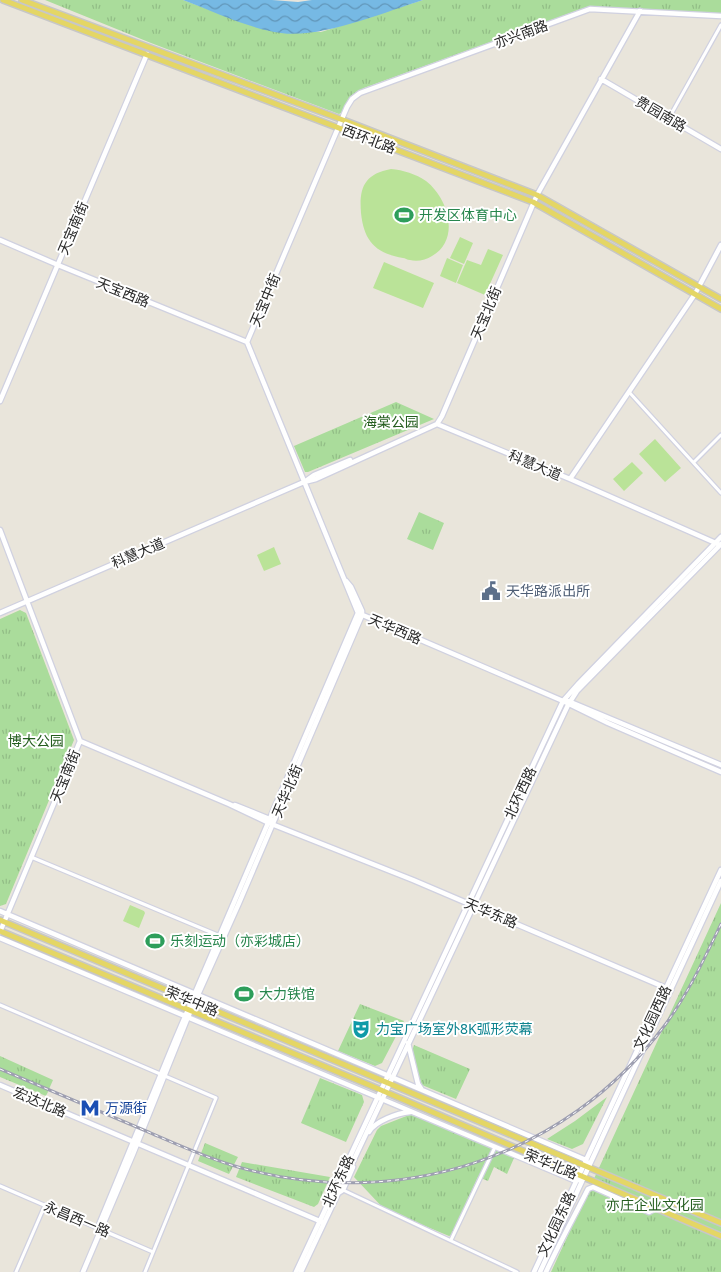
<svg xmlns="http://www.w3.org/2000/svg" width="721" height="1272" font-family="'Noto Sans','Noto Sans SC',sans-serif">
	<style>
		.park { fill: url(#park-tufts) }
		.pitch { fill: #bae398 }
		.water { fill: url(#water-waves) }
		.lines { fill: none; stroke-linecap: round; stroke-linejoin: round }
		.street-casing { stroke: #d0d1e0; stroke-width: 5.5 }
		.secondary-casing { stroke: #d0d1e0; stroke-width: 7 }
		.primary-casing { stroke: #c7c7c7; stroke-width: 8 }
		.street { stroke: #fff; stroke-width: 3 }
		.secondary { stroke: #fff; stroke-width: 4.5 }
		.primary { stroke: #e4d665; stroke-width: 5 }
		.rail-casing { stroke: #9e9fb1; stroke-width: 3 }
		.rail { stroke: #fff; stroke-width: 1; stroke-dasharray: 4; stroke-linecap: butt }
		.labels { text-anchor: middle; stroke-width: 4; stroke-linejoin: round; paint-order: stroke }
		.street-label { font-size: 14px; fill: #282828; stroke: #fff }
		.leisure-label { font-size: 14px; fill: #27864d; stroke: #fff; text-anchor: start }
		.park-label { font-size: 14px; fill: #255e1f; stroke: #fff }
		.service-label { font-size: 14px; fill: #4e5e75; stroke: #fff; text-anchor: start }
		.culture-label { font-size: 14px; fill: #0d838f; stroke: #fff; text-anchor: start }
		.transit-label { font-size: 14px; fill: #164399; stroke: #fff; text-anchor: start }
	</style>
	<defs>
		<pattern id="park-tufts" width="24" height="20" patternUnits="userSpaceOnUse" patternTransform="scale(1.25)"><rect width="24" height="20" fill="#aadc9b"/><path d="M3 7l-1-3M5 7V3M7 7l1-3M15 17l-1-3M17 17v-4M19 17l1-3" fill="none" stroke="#92bd86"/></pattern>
		<pattern id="water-waves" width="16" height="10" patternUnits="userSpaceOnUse" patternTransform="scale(1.25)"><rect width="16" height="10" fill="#76b9e4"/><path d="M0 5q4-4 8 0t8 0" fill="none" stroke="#6196b9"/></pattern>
	</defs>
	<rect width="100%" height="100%" fill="#e9e5db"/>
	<path class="park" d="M 45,0 L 183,0 L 253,26 L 321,32 L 423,0 L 721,0 L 721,14 L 587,7 L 364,88 L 351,97 L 343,112 L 339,114 L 151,43 Z
		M 396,402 L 434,419 L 308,472 L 305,472 L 294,446 Z
		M 419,512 L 444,523 L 433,550 L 407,539 Z
		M 20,610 L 26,613 L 74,740 L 6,904 L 0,906 L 0,619 Z
		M 721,903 L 721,1272 L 551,1272 Z
		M 360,1004 L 404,1021 L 382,1063 L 375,1066 L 338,1051 Z
		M 414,1045 L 470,1069 L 456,1099 L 422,1085 L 411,1054 Z
		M 0,1056 L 53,1080 L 46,1096 L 0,1077 Z
		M 320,1078 L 362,1095 L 364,1102 L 346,1142 L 301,1123 Z
		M 607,1097 L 583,1144 L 572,1149 L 547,1139 L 575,1121 Z
		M 409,1115 L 414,1115 L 514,1158 L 507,1174 L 494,1167 L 488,1181 L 478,1177 L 452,1235 L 449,1236 L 384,1209 L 354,1177 L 377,1130 L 381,1126 Z
		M 205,1143 L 238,1157 L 229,1174 L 198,1161 Z
		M 242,1162 L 330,1177 L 318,1204 L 314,1207 L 236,1177 Z"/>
	<path class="pitch" d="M 391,169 C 403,170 416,174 426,181 C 448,198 461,239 432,256 C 426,260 417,262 410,260 C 407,260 405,258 403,258 C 375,253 364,241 361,213 C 359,188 364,174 391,169 Z
		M 460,237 L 473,243 L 464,264 L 450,258 Z
		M 488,249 L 503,255 L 485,295 L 457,283 L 467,260 L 481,265 Z
		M 447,258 L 463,265 L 456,283 L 440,276 Z
		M 384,262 L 434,283 L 423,308 L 373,288 Z
		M 655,439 L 681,468 L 665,482 L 639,454 Z
		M 632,462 L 643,473 L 624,491 L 613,479 Z
		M 274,547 L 281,564 L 264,571 L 257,555 Z
		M 130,905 L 144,911 L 145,913 L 139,928 L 123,921 Z"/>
	<path class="water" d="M 183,0 L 272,0 L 298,2 L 312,0 L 423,0 C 385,12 320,39 281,33 C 247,28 215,12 183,0 Z"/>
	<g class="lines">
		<g class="street-casing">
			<path id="street" d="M 669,118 L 721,25
				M 629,392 L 721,493
				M 694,462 L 721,435
				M 31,857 L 220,936
				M 0,1005 L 216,1098 L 145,1272
				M 0,1186 L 153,1252
				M 343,1190 L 517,1272
				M 451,1240 L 495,1147
				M 16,1272 L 45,1205"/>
		</g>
		<g class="secondary-casing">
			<path id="secondary" d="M 721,16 L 590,9 L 360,93 L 352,99 L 347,107 L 247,342 L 358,613 L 563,701 L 608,723 L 721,772
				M 601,79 L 721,149
				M 0,240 L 58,265 L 247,342
				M 0,401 L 147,54
				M 437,424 L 442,416 L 537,195 L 640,11
				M 570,479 L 695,294 L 721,245
				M 307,480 L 314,475 L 350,460
				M 0,530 L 80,741 L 0,932
				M 0,613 L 304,482 L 316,479 L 437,424 L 570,479 L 718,544
				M 568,701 L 721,765
				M 80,741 L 229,804 L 269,823 L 413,880 L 671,990
				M 235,805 L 272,820
				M 0,911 L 422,1090
				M 0,938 L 576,1181 L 584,1178
				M 408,1043 L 418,1084 L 422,1090 L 586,1160 L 587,1162
				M 0,1085 L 322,1222
				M 369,1132 C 375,1121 398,1113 410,1112
				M 337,1194 L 343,1190 L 353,1167
				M 98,1227 L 175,1040 L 358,613
				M 83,1272 L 133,1154 L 188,1017 L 239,903 L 362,615 L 362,611 L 351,587 L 346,581
				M 296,1272 L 563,701 L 579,683 L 721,537
				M 301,1272 L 568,705 L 577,691 L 721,544
				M 534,1272 L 721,870
				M 540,1272 L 721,881
				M 546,1272 C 559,1244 574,1217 588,1189 L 593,1187 L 649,1212 L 656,1208"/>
		</g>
		<g class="primary-casing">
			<path id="primary" d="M 3,0 L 533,202 L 721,309
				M 22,0 L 343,120 L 537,195 L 721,299
				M 0,920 L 721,1223
				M 0,931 L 381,1090 L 721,1236"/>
		</g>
		<use href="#street" class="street"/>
		<use href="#secondary" class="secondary"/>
		<use href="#primary" class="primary"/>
		<g class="rail-casing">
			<path id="rail" d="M 0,1069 C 49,1090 97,1110 146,1131 C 176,1144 206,1158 238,1167 C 397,1212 565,1159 665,1025 C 688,994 704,959 721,924"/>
		</g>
		<use href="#rail" class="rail"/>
	</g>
	<defs>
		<g id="stadium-bare" transform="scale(1.5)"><path d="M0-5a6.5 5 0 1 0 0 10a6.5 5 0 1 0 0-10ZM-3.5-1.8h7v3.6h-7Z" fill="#2e9e5b" stroke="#fff" stroke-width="2.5" paint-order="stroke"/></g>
		<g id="civic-bare" transform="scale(1.5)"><path d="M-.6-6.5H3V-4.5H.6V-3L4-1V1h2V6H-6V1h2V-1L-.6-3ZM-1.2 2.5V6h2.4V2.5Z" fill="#5c6f8a" stroke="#fff" stroke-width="2.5" paint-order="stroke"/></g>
		<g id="theatre-bare" transform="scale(1.5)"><path d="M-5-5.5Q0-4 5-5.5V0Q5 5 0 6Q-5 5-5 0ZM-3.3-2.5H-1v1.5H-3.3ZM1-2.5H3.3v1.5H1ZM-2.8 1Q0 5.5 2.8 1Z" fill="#0f9aa8" stroke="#fff" stroke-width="2.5" paint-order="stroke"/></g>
		<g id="metro-bare" transform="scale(1.5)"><path d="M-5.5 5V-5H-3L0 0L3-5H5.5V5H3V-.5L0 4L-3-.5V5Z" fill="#1a4fb4" stroke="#fff" stroke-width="2.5" paint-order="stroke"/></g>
	</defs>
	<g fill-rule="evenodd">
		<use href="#stadium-bare" x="404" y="215"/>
		<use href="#civic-bare" x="491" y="591"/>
		<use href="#stadium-bare" x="155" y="941"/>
		<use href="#stadium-bare" x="244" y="994"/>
		<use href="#theatre-bare" x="361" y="1029"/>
		<use href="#metro-bare" x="90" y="1108"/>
	</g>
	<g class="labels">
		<g class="street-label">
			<text transform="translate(521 34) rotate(-20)" y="5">亦兴南路</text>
			<text transform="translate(661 114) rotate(30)" y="5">贵园南路</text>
			<text transform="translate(369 139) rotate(21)" y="5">西环北路</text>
			<text transform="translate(73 228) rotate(-67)" y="5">天宝南街</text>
			<text transform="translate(123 292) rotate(22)" y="5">天宝西路</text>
			<text transform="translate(265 300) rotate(-67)" y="5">天宝中街</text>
			<text transform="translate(486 313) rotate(-67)" y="5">天宝北街</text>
			<text transform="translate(535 465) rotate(23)" y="5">科慧大道</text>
			<text transform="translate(138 553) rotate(-23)" y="5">科慧大道</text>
			<text transform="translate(395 629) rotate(23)" y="5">天华西路</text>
			<text transform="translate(65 776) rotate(-68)" y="5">天宝南街</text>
			<text transform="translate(287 791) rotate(-67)" y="5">天华北街</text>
			<text transform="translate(520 793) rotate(-65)" y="5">北环西路</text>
			<text transform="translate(491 913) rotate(23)" y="5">天华东路</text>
			<text transform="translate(192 1001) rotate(23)" y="5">荣华中路</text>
			<text transform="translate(652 1018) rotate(-65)" y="5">文化园西路</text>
			<text transform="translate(40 1102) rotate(23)" y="5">宏达北路</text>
			<text transform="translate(551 1164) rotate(23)" y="5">荣华北路</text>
			<text transform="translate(338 1181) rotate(-65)" y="5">北环东路</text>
			<text transform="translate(77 1219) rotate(23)" y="5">永昌西一路</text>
			<text transform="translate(556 1224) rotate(-65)" y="5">文化园东路</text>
		</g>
		<g class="leisure-label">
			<text x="419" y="220">开发区体育中心</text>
			<text x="170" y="946">乐刻运动（亦彩城店）</text>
			<text x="259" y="999">大力铁馆</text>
		</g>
		<g class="park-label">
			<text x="391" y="427">海棠公园</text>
			<text x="36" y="746">博大公园</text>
			<text x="655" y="1210">亦庄企业文化园</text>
		</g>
		<g class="service-label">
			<text x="506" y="596">天华路派出所</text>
		</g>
		<g class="culture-label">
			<text x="376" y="1034">力宝广场室外8K弧形荧幕</text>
		</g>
		<g class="transit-label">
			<text x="105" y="1113">万源街</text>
		</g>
	</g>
</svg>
